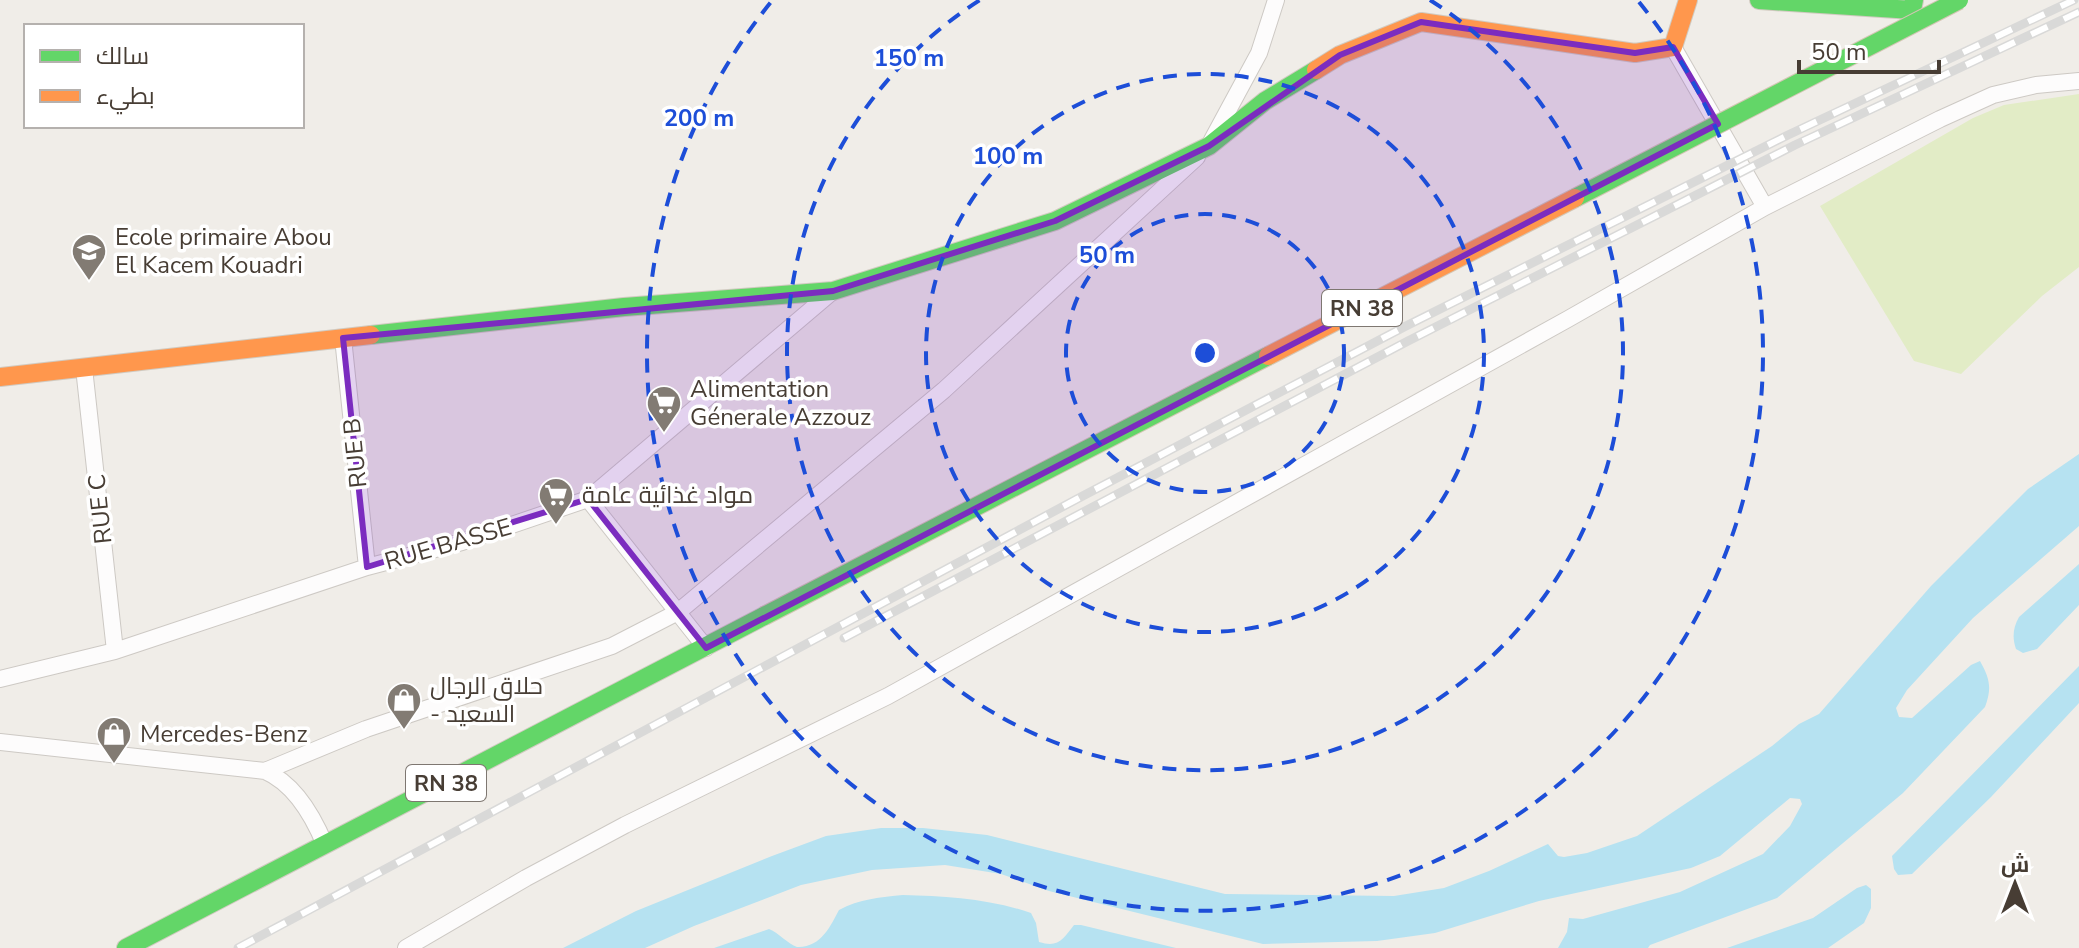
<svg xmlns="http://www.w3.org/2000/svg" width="2079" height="948" font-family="'Nunito Sans',Cairo,sans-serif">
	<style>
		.green { fill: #e2ecc6 }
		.water { fill: #b6e2f1 }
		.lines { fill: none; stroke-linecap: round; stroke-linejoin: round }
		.street-casing { stroke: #cdc9c4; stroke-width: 18 }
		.fast-casing { stroke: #d1cac0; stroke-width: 20 }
		.slow-casing { stroke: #d1cac0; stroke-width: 20 }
		.street { stroke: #fdfcfc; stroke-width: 16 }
		.fast { stroke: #63d668; stroke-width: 18 }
		.slow { stroke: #ff974d; stroke-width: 18 }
		.rail-casing { stroke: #d9d9d8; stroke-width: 9 }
		.rail { stroke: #fff; stroke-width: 6; stroke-dasharray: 18; stroke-linecap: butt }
		.fast-bridge-casing { stroke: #d4c6b4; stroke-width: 20; stroke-linecap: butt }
		.slow-bridge-casing { stroke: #d4c6b4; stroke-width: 20; stroke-linecap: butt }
		.fast-bridge { stroke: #63d668; stroke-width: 18 }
		.slow-bridge { stroke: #ff974d; stroke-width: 18 }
		.marked { fill: #7b2cbf; fill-opacity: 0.2; stroke: #7b2cbf; stroke-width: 6; stroke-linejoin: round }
		.ring { fill: none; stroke: #1d4ed8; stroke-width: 4; stroke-dasharray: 14 10 }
		.labels { text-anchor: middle; stroke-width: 7; stroke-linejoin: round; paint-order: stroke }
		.shield { fill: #fff; stroke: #7e7771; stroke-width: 2 }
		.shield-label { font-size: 22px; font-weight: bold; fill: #473d34 }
		.poi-label { font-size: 24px; fill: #473d34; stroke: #fff; text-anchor: start }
		.street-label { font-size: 24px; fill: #473d34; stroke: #fff }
		.centre { fill: #1d4ed8; stroke: #fff; stroke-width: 4 }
		.ring-label { font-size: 24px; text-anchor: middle; font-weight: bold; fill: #1d4ed8; stroke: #fff; stroke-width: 7; stroke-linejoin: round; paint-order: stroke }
	</style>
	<rect width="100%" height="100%" fill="#f0ede8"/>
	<path class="green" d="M 2079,94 L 2079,267 L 2042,296 L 1961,374 L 1914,361 L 1820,206 L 1973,118 L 2004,105 Z"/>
	<path class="water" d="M 2079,454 L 2079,526 L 1973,618 L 1907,690 L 1896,708 L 1899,717 L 1912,718 L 1971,665 L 1980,661 C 1990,679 1992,688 1985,707 L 1903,793 L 1777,898 L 1650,945 L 1648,948 L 1558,948 L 1567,932 L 1569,918 L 1583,919 L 1680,892 L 1763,854 L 1790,826 L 1802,804 L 1800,799 L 1790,798 L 1720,856 L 1691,868 L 1539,901 L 1435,933 L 1377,941 L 1263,944 L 1049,891 L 1001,874 L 945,865 L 872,870 L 801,885 L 694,926 L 645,948 L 563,948 L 636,911 L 772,856 L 826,836 L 881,828 L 923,828 L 987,835 L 1225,894 L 1394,896 L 1444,888 L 1489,871 L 1548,844 L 1558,856 L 1564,857 L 1587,853 L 1637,836 L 1772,746 L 1799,724 L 1819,714 L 1931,586 L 2028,489 Z
		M 2079,564 L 2079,605 L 2037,649 L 2023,653 L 2016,649 C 2012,637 2013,628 2019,617 Z
		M 2079,666 L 2079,703 L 1991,797 L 1912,874 L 1898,875 L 1894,869 L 1892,856 Z
		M 1866,885 L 1871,889 L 1871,908 L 1864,923 L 1828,948 L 1727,948 L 1813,918 L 1857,888 Z
		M 903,895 C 945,896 991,899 1031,913 L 1036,923 L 1039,942 C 1059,948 1063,939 1074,925 L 1081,925 L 1176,948 L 714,948 L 769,929 C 779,933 788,944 797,947 C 821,948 831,925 839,910 C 859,899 881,897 903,895 Z"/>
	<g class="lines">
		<g class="street-casing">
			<path id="street" d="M 1673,47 L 1765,207
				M 1212,140 L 1259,53 L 1276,0
				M 343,338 L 367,567
				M 84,368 L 115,651
				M 588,499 L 706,648
				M 0,679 L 115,651 L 367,567 L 462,542 L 588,499 L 833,291
				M 0,742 L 265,771 C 295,784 313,816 325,845
				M 265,771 L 366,729 L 612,646 L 678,612 L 944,390 L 1197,157
				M 406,948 L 526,878 L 625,825 L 888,696 L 1568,319 L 1765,207 L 1940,119 L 1993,95 L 2036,85 L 2079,81"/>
		</g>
		<g class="fast-casing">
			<path id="fast" d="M 1759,0 L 1912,10 L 1914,0
				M 371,335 L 624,307 L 833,291 L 1055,221 L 1209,146 L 1265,101 L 1316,70
				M 126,948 L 764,616"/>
		</g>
		<g class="slow-casing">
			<path id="slow" d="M 1316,70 L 1340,55 L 1421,22 L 1635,53 L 1673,47 L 1688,0
				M 0,377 L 371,335"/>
		</g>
		<use href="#street" class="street"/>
		<use href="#fast" class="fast"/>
		<use href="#slow" class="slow"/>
		<g class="rail-casing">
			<path id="rail" d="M 844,638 L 1408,341 L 1795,145 L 2079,12
				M 238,948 L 1077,499 L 1404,327 L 1788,135 L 2074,0"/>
		</g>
		<use href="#rail" class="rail"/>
		<g class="fast-bridge-casing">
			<path id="fast-bridge" d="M 1575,198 L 1959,0
				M 764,616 L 1268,356"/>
		</g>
		<g class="slow-bridge-casing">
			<path id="slow-bridge" d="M 1268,356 L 1575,198"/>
		</g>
		<use href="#fast-bridge" class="fast-bridge"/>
		<use href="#slow-bridge" class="slow-bridge"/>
	</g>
	<path class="marked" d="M 1421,22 L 1635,53 L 1673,47 L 1718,124 L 706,648 L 588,499 L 367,567 L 343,338 L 833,291 L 1055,221 L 1209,146 L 1340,55 Z"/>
	<g class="ring">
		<circle cx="1205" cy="353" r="139"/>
		<circle cx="1205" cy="353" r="279"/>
		<path d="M1430 0A418 418 0 1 1 980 0"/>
		<path d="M1639 2A558 558 0 1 1 771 2"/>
	</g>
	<defs>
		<g id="school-pin" transform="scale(1.8)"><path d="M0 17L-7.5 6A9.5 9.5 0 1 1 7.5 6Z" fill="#827b73" stroke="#fff"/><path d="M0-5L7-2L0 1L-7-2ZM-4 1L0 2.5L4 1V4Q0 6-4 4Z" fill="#fff"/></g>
		<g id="supermarket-pin" transform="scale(1.8)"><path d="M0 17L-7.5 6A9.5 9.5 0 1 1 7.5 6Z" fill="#827b73" stroke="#fff"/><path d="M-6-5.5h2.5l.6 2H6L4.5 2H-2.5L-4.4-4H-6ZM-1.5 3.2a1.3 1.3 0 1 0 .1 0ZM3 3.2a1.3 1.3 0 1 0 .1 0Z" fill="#fff"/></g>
		<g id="shop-pin" transform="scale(1.8)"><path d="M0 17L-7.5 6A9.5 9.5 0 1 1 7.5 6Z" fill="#827b73" stroke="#fff"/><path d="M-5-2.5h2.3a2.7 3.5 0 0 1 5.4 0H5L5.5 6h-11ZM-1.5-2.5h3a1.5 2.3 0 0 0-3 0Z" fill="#fff"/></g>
	</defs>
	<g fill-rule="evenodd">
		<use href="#school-pin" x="89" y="251"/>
		<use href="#supermarket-pin" x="664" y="403"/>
		<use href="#supermarket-pin" x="556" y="495"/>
		<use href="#shop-pin" x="404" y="700"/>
		<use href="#shop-pin" x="114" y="734"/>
	</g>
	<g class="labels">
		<g class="shield">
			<rect x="1322" y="290" width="80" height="36" rx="6"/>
			<rect x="406" y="765" width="80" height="36" rx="6"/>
		</g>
		<g class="shield-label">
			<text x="1362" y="316">RN 38</text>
			<text x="446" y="791">RN 38</text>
		</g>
		<g class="poi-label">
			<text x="115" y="245">Ecole primaire Abou<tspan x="115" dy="28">El Kacem Kouadri</tspan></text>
			<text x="690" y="397">Alimentation<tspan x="690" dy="28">Génerale Azzouz</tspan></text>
			<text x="582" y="503">مواد غذائية عامة</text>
			<text x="430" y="694">حلاق الرجال<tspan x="430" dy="28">- السعيد</tspan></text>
			<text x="140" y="742">Mercedes-Benz</text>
		</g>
		<g class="street-label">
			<text transform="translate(355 453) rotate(-96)" y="8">RUE B</text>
			<text transform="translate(100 509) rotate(-96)" y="8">RUE C</text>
			<text transform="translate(448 544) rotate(-16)" y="8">RUE BASSE</text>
		</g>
	</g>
	<circle cx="1205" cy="353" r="12" class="centre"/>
	<g class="ring-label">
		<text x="909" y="66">150 m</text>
		<text x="699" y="126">200 m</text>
		<text x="1008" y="164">100 m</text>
		<text x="1107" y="263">50 m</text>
	</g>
	<rect x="24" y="24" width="280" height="104" fill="#ffffff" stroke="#b5b1ae" stroke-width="2"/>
	<rect x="40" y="50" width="40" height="12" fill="#63d668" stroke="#b5b1ae" stroke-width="2"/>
	<text x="96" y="64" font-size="24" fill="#473d34">سالك</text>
	<rect x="40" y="90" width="40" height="12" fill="#ff974d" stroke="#b5b1ae" stroke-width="2"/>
	<text x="96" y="104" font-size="24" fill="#473d34">بطيء</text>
	<g transform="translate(2015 884)" stroke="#ffffff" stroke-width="6" paint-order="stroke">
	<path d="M0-6L14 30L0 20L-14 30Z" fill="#473d34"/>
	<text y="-12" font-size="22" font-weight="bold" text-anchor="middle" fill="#473d34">ش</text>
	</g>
	<path d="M1799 60v12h140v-12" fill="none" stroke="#473d34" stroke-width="4"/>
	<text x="1811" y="60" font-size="24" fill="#473d34" stroke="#ffffff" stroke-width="6" paint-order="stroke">50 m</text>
</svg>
